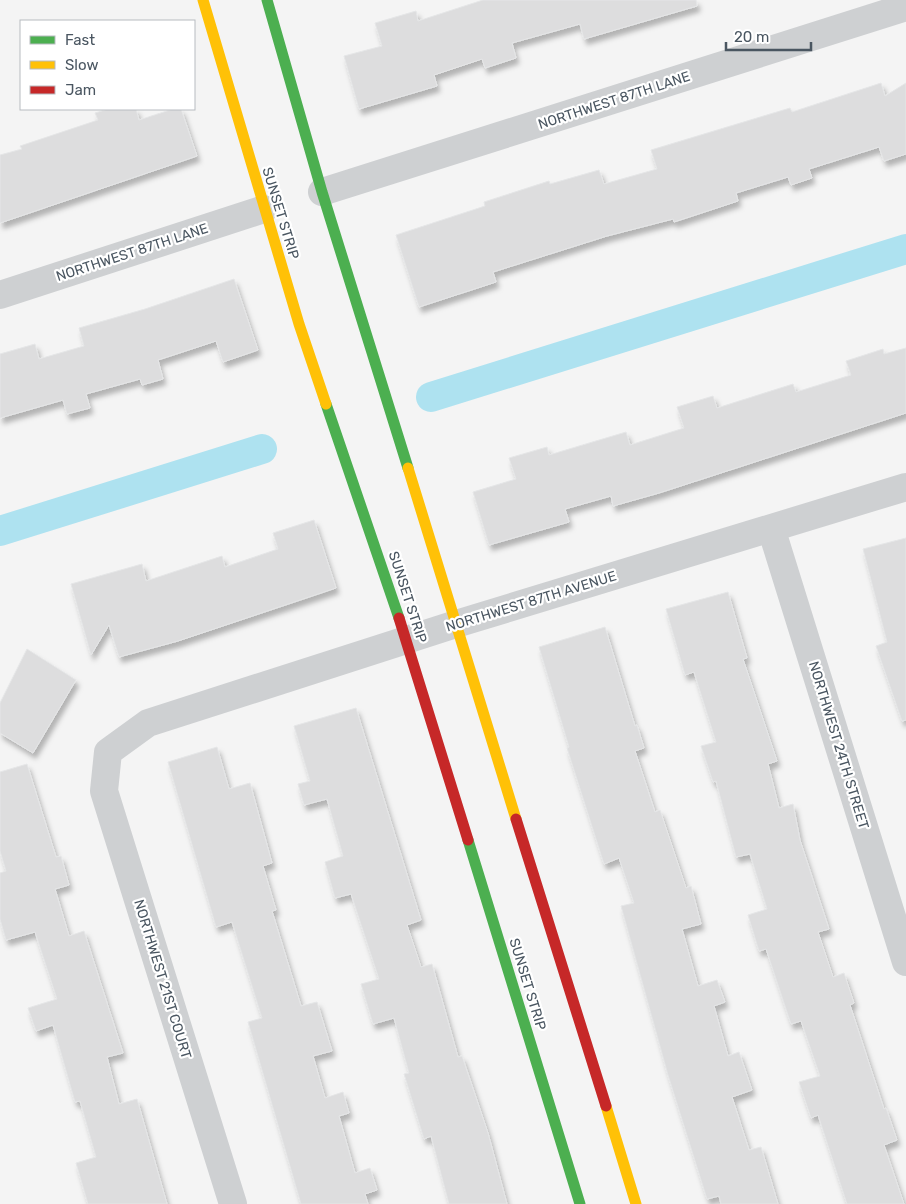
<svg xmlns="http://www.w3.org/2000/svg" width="906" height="1204" font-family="Rubik,sans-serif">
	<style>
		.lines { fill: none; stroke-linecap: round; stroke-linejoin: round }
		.canal { stroke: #aee2f0; stroke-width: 30 }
		.building { fill: #ddddde; stroke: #e5e6e7; filter: url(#shadow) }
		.street { stroke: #ced0d2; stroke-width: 28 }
		.fast { stroke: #4caf50; stroke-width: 11 }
		.slow { stroke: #ffc107; stroke-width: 11 }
		.jam { stroke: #c62828; stroke-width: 11 }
		.labels { text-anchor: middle; stroke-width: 4.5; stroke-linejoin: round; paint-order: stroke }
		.street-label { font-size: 14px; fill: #4a5661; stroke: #fff }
	</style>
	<defs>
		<filter id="shadow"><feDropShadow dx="3" dy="5.5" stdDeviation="2.5" flood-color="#0004"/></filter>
	</defs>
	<rect width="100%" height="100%" fill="#f4f4f4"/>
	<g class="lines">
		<path class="canal" d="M 431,397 L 906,249
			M 0,531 L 262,449"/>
	</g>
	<path class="building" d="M 483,0 L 696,0 L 697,6 L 584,39 L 580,24 L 512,43 L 516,58 L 485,68 L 482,59 L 434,75 L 437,86 L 359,109 L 344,56 L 382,46 L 375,23 L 416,11 L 418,21 Z
		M 881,83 L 885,96 L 906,83 L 906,154 L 884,161 L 879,147 L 809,169 L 812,178 L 791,185 L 788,177 L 736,193 L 738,201 L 674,222 L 673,219 L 607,236 L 493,272 L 496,282 L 419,307 L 396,235 L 485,206 L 484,202 L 549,181 L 550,184 L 599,170 L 604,184 L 657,169 L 651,150 L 790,108 L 792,112 Z
		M 108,109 L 136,109 L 139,120 L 173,109 L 181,109 L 197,156 L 0,223 L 0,155 L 22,149 L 20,146 L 98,120 L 95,113 Z
		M 234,279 L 258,350 L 223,362 L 216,341 L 158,360 L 163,379 L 142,385 L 140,379 L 86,394 L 90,408 L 67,414 L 63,400 L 0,418 L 0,354 L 35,344 L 39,359 L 84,346 L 79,328 L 145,309 Z
		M 906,348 L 906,413 L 659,493 L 613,506 L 611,496 L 565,509 L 569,522 L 489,545 L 473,492 L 516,479 L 509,458 L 547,447 L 549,455 L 626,432 L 630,445 L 684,428 L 677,407 L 713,396 L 717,408 L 793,384 L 796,392 L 851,375 L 846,361 L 883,349 L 884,354 Z
		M 314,520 L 336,588 L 178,641 L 119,657 L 109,625 L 91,655 L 71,584 L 142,564 L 146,581 L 222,556 L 225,567 L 278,549 L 273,533 Z
		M 906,538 L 906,720 L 902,721 L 876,646 L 887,642 L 863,549 Z
		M 728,592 L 747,658 L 743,659 L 777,761 L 768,764 L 779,808 L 793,804 L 800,840 L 829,929 L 818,932 L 833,977 L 844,973 L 854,1003 L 850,1005 L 884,1109 L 886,1108 L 897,1140 L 884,1145 L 904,1204 L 847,1204 L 818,1115 L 811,1118 L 799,1082 L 820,1076 L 801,1021 L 791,1024 L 766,949 L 759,951 L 748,915 L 767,909 L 750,854 L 736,857 L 716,781 L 713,782 L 701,746 L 716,742 L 694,672 L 685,675 L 666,609 Z
		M 605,627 L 635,726 L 637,725 L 644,748 L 635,751 L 655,812 L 660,810 L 686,888 L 691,886 L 701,924 L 682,929 L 698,986 L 717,980 L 725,1002 L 714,1006 L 728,1056 L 739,1052 L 752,1090 L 732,1097 L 749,1150 L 761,1147 L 778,1204 L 721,1204 L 719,1196 L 707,1199 L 668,1075 L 621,906 L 634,903 L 619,858 L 604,864 L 567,748 L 569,747 L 539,647 Z
		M 27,649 L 76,680 L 33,753 L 0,733 L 0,703 Z
		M 356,708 L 421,920 L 407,925 L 421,967 L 432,964 L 458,1057 L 462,1056 L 488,1133 L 507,1204 L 449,1204 L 431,1136 L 424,1139 L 404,1074 L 409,1073 L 394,1018 L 373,1024 L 361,984 L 379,979 L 351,894 L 335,898 L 325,862 L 343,856 L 327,799 L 304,805 L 298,784 L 310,781 L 294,726 Z
		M 217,747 L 229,789 L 250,783 L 272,863 L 263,866 L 276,910 L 272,911 L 301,1006 L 317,1002 L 332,1051 L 313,1056 L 325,1098 L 343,1092 L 349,1113 L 339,1116 L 355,1173 L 370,1168 L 377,1190 L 365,1194 L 368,1204 L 301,1204 L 248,1022 L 262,1018 L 232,922 L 216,927 L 168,762 Z
		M 27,764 L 56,857 L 61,856 L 69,885 L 55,889 L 69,936 L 84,931 L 123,1053 L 107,1057 L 119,1104 L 137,1099 L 167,1204 L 88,1204 L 76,1163 L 96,1157 L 80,1101 L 75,1102 L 53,1025 L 36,1031 L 28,1008 L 57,999 L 35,932 L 6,940 L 0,919 L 0,873 L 6,871 L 0,851 L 0,772 Z"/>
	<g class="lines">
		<path class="street" d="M 322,192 L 906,7
			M 0,295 L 264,209
			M 771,528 L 906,962
			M 233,1204 L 104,791 L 108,752 L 148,723 L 456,624 L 906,487"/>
		<path class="fast" d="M 267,0 L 322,192 L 408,468
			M 326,404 L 399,618
			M 468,840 L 580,1204"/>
		<path class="slow" d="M 203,0 L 299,324 L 326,404
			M 408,468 L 516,819
			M 606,1106 L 636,1204"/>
		<path class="jam" d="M 399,618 L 468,840
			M 516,819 L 606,1106"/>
	</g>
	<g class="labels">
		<g class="street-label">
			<text transform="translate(614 100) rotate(-18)" y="5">NORTHWEST 87TH LANE</text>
			<text transform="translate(281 213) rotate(73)" y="5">SUNSET STRIP</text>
			<text transform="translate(132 252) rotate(-18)" y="5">NORTHWEST 87TH LANE</text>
			<text transform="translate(408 597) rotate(72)" y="5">SUNSET STRIP</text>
			<text transform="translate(531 601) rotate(-17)" y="5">NORTHWEST 87TH AVENUE</text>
			<text transform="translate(839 745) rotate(73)" y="5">NORTHWEST 24TH STREET</text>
			<text transform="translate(163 979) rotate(73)" y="5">NORTHWEST 21ST COURT</text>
			<text transform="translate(528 984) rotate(73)" y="5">SUNSET STRIP</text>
		</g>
	</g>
	<rect x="20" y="20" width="175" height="90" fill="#ffffff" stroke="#b7bbc0"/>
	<rect x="30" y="36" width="25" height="8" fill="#4caf50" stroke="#b7bbc0"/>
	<text x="65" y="45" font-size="15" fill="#4a5661">Fast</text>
	<rect x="30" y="61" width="25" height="8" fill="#ffc107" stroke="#b7bbc0"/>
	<text x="65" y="70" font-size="15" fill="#4a5661">Slow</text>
	<rect x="30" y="86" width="25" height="8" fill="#c62828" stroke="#b7bbc0"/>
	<text x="65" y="95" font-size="15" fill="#4a5661">Jam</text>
	<path d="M726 42v8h85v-8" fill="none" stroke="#4a5661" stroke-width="2.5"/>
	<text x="734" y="42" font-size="15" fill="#4a5661" stroke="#ffffff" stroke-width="4" paint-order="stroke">20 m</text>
</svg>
